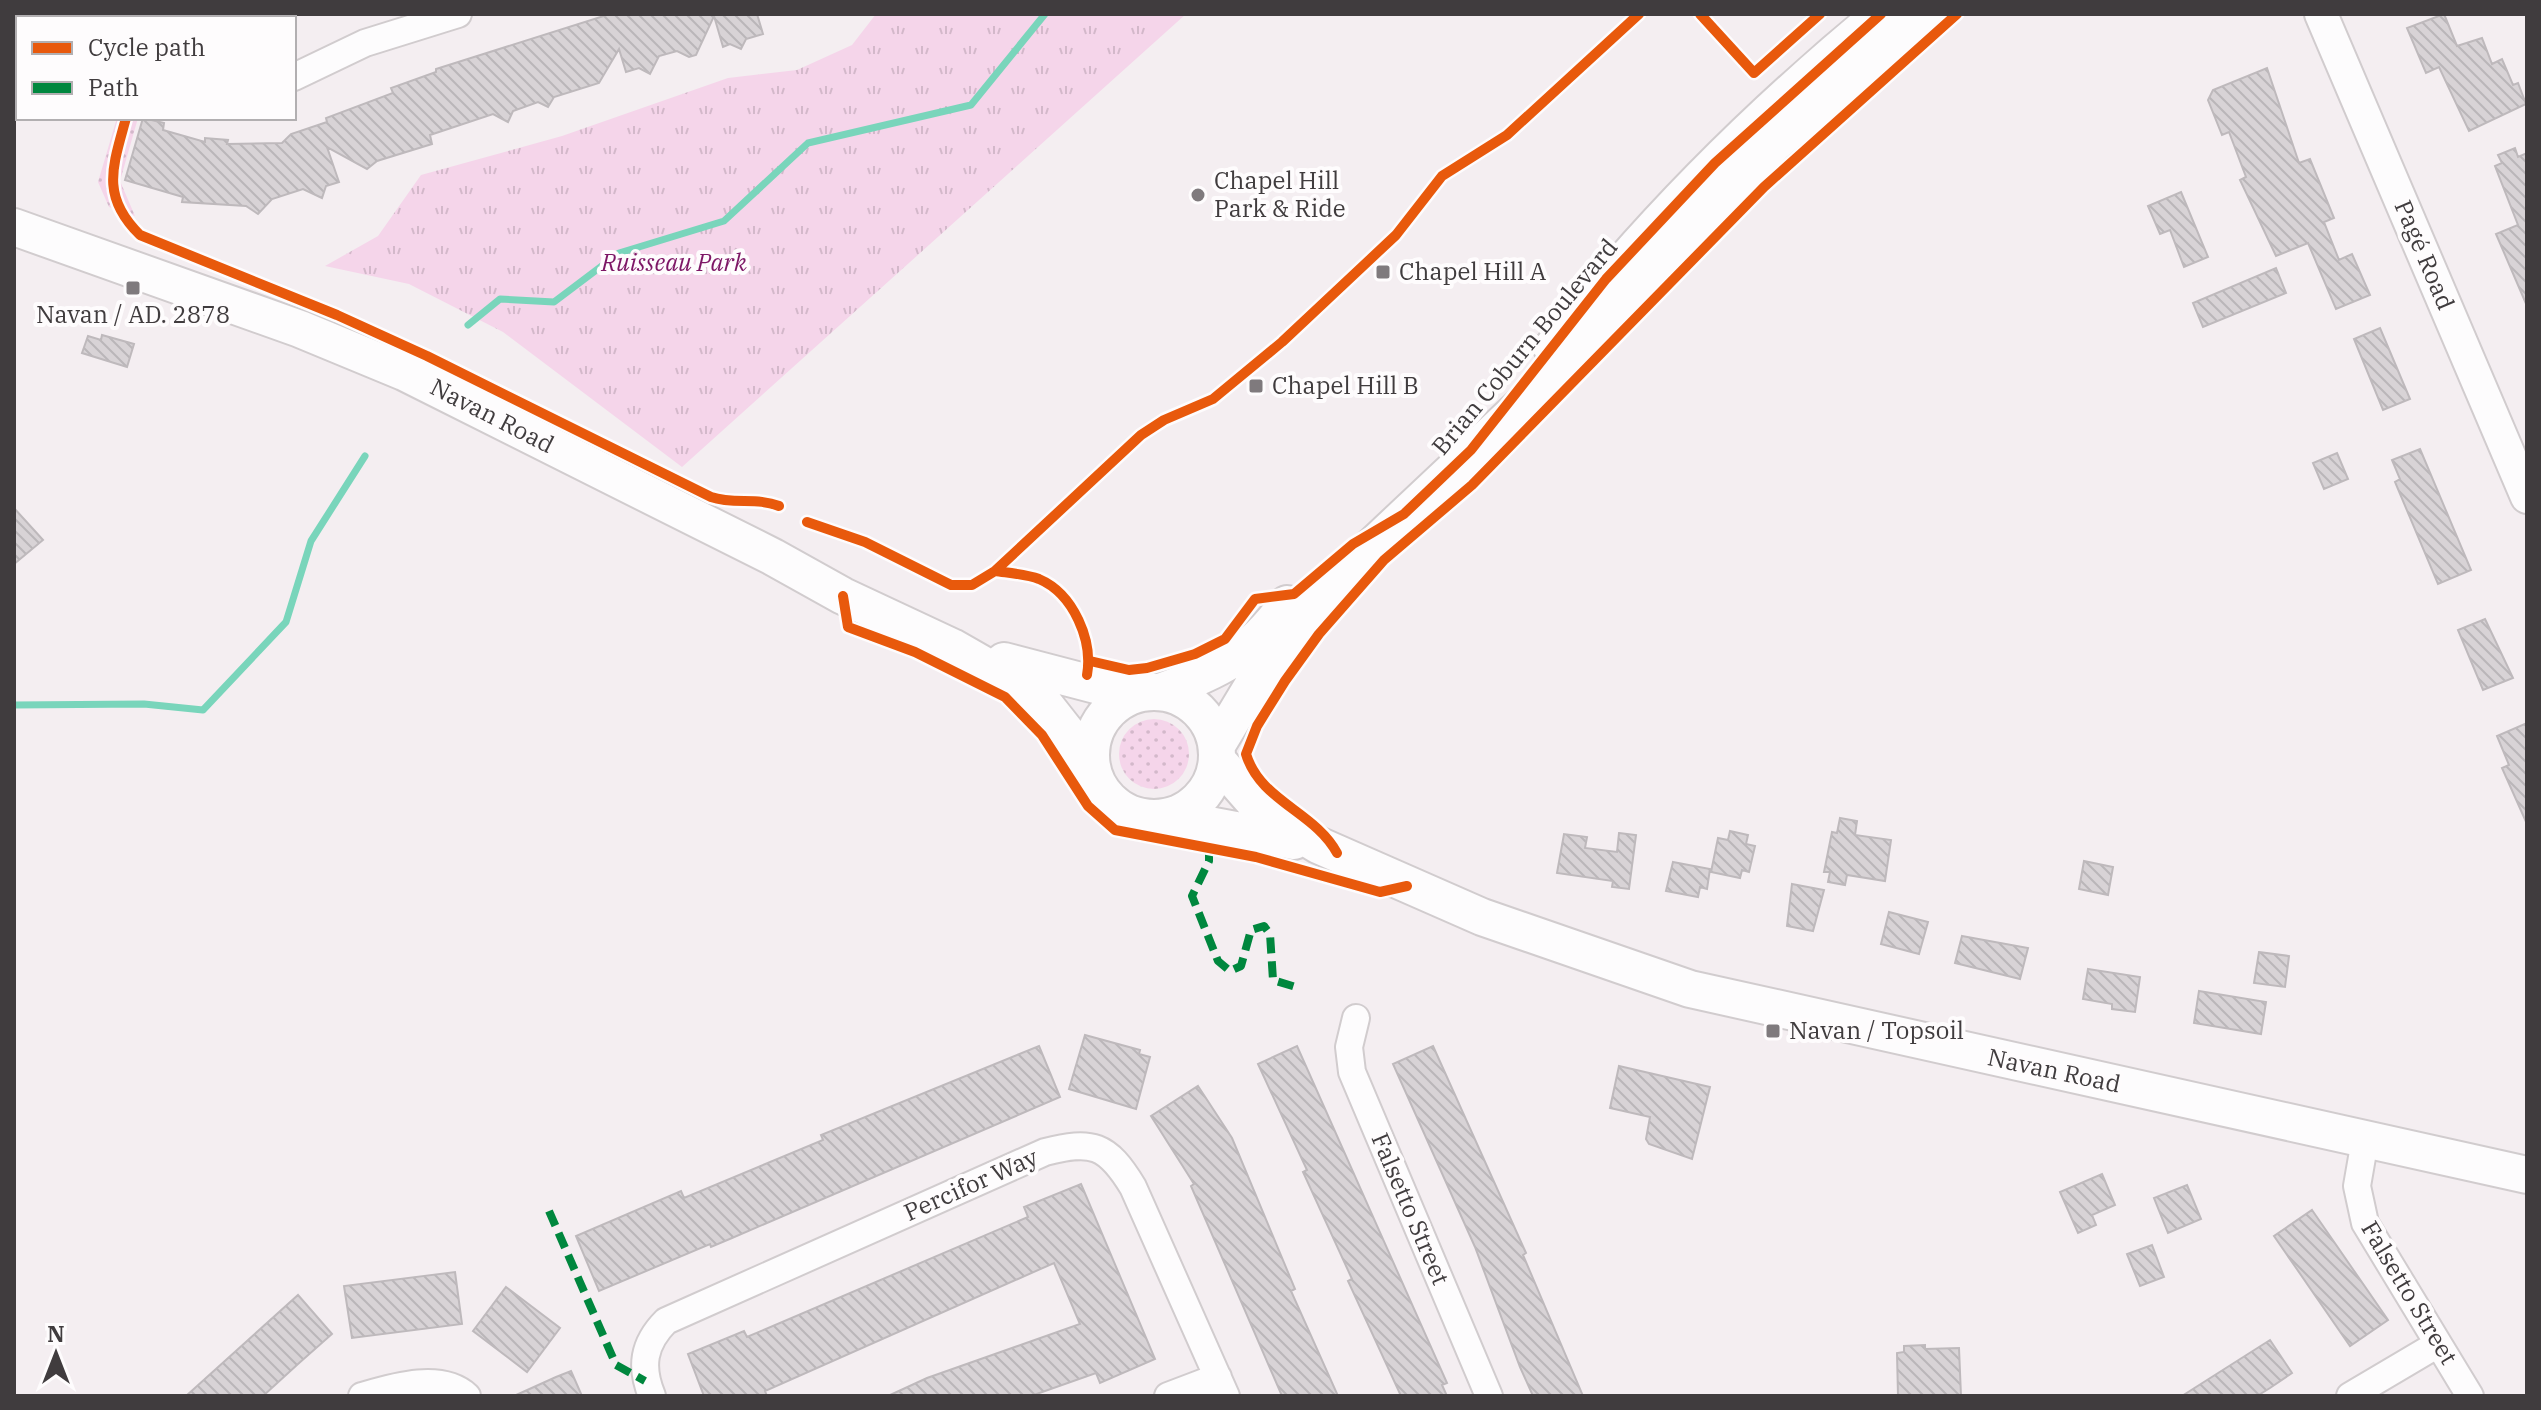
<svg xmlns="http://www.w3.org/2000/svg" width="2541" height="1410" font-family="'IBM Plex Serif',serif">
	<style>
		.grass { fill: url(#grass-dots) }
		.park { fill: url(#park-tufts) }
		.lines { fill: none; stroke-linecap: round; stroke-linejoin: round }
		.stream { stroke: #79d5bb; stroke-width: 7 }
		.building { fill: url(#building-back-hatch); stroke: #beb9bc; stroke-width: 2 }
		.minor-casing { stroke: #d1ccce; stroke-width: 30 }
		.tertiary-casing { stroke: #d1ccce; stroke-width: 36 }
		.secondary-casing { stroke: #d1ccce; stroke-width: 40 }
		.minor { stroke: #fdfcfd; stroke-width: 26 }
		.tertiary { stroke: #fdfcfd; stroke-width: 32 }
		.secondary { stroke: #fdfcfd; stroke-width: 36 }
		.quiet { stroke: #00873e; stroke-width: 8; stroke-dasharray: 16 8; stroke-linecap: butt }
		.cycleway-casing { stroke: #fefcfd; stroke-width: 15 }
		.cycleway { stroke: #e8590c; stroke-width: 10 }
		.poi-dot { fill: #7f7a7d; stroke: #fefcfd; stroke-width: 3 }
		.labels { text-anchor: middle; stroke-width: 8; stroke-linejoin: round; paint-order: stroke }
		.poi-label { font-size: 24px; fill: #403c3e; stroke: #fefcfd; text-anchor: start }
		.street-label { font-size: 24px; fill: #403c3e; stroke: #fefcfd }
		.park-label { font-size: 24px; font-style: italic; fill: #7d1766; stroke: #fefcfd }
	</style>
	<defs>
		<pattern id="grass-dots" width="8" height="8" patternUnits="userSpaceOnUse" patternTransform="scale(2)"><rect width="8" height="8" fill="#f5d5ea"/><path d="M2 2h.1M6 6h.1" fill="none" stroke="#d3b8ca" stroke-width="1.8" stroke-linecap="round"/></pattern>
		<pattern id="park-tufts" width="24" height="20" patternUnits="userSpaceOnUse" patternTransform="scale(2)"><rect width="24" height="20" fill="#f5d5ea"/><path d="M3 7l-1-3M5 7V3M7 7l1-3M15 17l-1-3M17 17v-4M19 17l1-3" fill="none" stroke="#d3b8ca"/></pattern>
		<pattern id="building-back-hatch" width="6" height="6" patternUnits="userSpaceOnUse" patternTransform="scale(2)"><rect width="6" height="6" fill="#d8d3d6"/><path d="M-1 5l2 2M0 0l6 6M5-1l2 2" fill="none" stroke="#bab6b9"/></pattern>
	</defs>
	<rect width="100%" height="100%" fill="#f4eef1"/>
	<path class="grass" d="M 117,118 L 138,118 L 120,181 L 135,216 L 109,207 L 98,182 Z
		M1119 754a35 35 0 1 1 70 0a35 35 0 1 1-70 0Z"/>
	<path class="park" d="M 876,14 L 1186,14 L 682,467 L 503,332 L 409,284 L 325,266 L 378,236 L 421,175 L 562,136 L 728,78 L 797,70 L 852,45 Z"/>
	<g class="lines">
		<path class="stream" d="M 468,325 L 500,299 L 554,302 L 619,253 L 724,221 L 808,143 L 971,105 L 1045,14
			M 14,705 L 144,704 L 203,710 L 286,622 L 311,541 L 365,456"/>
	</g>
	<path class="building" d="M 610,14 L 757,14 L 763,34 L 746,39 L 741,49 L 730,44 L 723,47 L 714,16 L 696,55 L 689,57 L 677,51 L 659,56 L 650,74 L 639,68 L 626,72 L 619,49 L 599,83 L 554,97 L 548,107 L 538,102 L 513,111 L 508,122 L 493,114 L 430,135 L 432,144 L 377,161 L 367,169 L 327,147 L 339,182 L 326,186 L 322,198 L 303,189 L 272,199 L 258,214 L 246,206 L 182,202 L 183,197 L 125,180 L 143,118 L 164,123 L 163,130 L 205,142 L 205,138 L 228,140 L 227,144 L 282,143 L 291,134 L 327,122 L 326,118 L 393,93 L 391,88 L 436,72 L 436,69 Z
		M 2444,14 L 2457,46 L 2482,38 L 2492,64 L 2502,59 L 2513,85 L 2518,83 L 2526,104 L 2469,131 L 2439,67 L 2426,73 L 2407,28 Z
		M 2267,68 L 2299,163 L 2310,159 L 2334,218 L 2324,222 L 2339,260 L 2352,254 L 2370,295 L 2336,309 L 2308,243 L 2276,256 L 2240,180 L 2246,177 L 2229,132 L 2222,135 L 2208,100 L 2213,90 Z
		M 2515,148 L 2518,157 L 2527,153 L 2527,306 L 2496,234 L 2518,225 L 2495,166 L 2502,163 L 2498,155 Z
		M 2181,192 L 2208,257 L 2184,267 L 2170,230 L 2160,234 L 2148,206 Z
		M 2276,268 L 2286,293 L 2203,327 L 2193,303 Z
		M 2380,328 L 2410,399 L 2383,410 L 2354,339 Z
		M 102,335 L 134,344 L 127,367 L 82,353 L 88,336 L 101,340 Z
		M 2420,449 L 2471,570 L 2438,584 L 2395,482 L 2400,479 L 2392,460 Z
		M 2337,453 L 2348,479 L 2324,489 L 2313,463 Z
		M 14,508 L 43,540 L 14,564 Z
		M 2485,619 L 2513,678 L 2483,690 L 2458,630 Z
		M 2527,723 L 2527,824 L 2502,768 L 2509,765 L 2497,736 Z
		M 1840,818 L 1857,821 L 1855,835 L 1891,840 L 1885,881 L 1847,875 L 1845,885 L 1828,882 L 1830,872 L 1824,872 L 1832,832 L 1837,833 Z
		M 1730,831 L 1748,835 L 1746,844 L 1755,846 L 1749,872 L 1742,870 L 1740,878 L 1711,872 L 1718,838 L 1728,840 Z
		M 1619,833 L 1636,835 L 1629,889 L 1612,887 L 1613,881 L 1557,873 L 1564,834 L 1587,837 L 1585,848 L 1617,852 Z
		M 2084,861 L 2113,867 L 2108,895 L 2079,889 Z
		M 1673,862 L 1710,869 L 1707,889 L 1700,887 L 1698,897 L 1666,891 Z
		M 1792,884 L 1824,890 L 1813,931 L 1787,926 Z
		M 1889,912 L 1928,922 L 1919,954 L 1881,944 Z
		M 1962,936 L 2028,948 L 2020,979 L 1955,963 Z
		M 2259,952 L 2289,956 L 2285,987 L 2254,983 Z
		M 2088,969 L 2140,977 L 2135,1012 L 2112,1009 L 2112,1004 L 2083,999 Z
		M 2199,991 L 2266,1002 L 2261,1034 L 2194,1023 Z
		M 1085,1035 L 1140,1050 L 1139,1054 L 1150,1057 L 1136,1109 L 1069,1089 Z
		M 1039,1046 L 1060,1097 L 732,1238 L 711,1247 L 710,1244 L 599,1291 L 576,1236 L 681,1191 L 684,1198 L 823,1140 L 821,1135 Z
		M 1297,1046 L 1447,1383 L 1442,1385 L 1447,1396 L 1401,1396 L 1348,1281 L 1352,1279 L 1303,1172 L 1307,1170 L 1258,1064 Z
		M 1433,1046 L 1526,1253 L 1523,1255 L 1583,1396 L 1533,1396 L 1520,1367 L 1475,1247 L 1393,1064 Z
		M 1619,1066 L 1710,1087 L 1692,1159 L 1649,1144 L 1646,1139 L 1650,1117 L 1610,1108 Z
		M 1198,1086 L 1232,1138 L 1295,1289 L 1291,1291 L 1338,1396 L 1282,1396 L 1191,1186 L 1194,1184 L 1151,1116 Z
		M 2102,1174 L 2115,1205 L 2092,1215 L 2096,1225 L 2078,1233 L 2060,1192 Z
		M 1081,1184 L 1155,1359 L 1100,1383 L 1096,1373 L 1031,1396 L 888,1396 L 927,1378 L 1080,1324 L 1054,1263 L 765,1391 L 767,1396 L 704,1396 L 688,1354 L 744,1331 L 747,1337 L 1028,1217 L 1024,1207 Z
		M 2187,1185 L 2201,1219 L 2168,1233 L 2154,1198 Z
		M 2312,1210 L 2388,1320 L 2350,1346 L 2274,1236 Z
		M 2152,1245 L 2164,1277 L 2140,1286 L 2127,1254 Z
		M 455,1272 L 462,1324 L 352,1338 L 344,1286 Z
		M 506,1287 L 560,1328 L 527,1372 L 473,1331 Z
		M 298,1295 L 332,1334 L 298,1364 L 263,1396 L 186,1396 Z
		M 2270,1340 L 2292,1373 L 2270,1388 L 2257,1396 L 2182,1396 Z
		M 1925,1345 L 1925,1349 L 1959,1348 L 1961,1396 L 1898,1395 L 1897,1353 L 1904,1352 L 1904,1346 Z
		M 571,1371 L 582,1396 L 514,1396 L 556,1377 Z"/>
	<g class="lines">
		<g class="minor-casing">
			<path id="minor" d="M 61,14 L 63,18
				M 294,77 L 365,43 L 458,14
				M 1356,1018 L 1349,1047 L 1352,1072 L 1489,1396
				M 2365,1140 L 2357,1186 L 2365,1223 L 2470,1396
				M 362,1396 C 393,1387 441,1372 467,1396
				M 652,1396 C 640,1367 643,1344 666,1321 L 1045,1152 C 1092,1140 1107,1144 1133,1187 L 1226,1396
				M 1168,1396 L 1218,1377
				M 2350,1396 L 2438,1344"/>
		</g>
		<g class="tertiary-casing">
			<path id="tertiary" d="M 2321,14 L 2527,497"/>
		</g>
		<g class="secondary-casing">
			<path id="secondary" d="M 14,227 L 300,329 L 404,372 L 773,557 L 843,596 L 952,647 L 1038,696 L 1075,743 L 1097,782
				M 1552,348 C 1648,225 1759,114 1881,14
				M 1004,661 L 1134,695
				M 1160,692 C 1219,671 1249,656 1287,604
				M1091 755a63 63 0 1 1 126 0a63 63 0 1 1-126 0Z
				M 1217,745 L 1253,685 L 1308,612 L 1363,555 L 1566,364 L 1775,143 L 1926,14
				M 1218,761 L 1261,810 L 1318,845 L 1482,917 L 1690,989 L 2527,1175
				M 1166,817 L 1294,841"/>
		</g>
		<use href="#minor" class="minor"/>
		<use href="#tertiary" class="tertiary"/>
		<use href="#secondary" class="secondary"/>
		<path class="quiet" d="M 1209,846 L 1209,861 L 1192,896 L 1218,961 L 1230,971 L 1241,966 L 1251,930 L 1264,926 L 1270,934 L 1273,980 L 1299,988
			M 549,1211 L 616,1365 L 645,1381"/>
		<g class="cycleway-casing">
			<path id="cycleway" d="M 1700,14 L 1754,73 L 1820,14
				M 126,118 C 113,166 100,196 140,235 L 337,315 L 427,356 L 711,497 C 734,505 757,497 779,506
				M 807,522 L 865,542 L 951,585 L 972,585 L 995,571 C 1009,573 1026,574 1039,579 C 1074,594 1093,641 1087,675
				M 995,571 L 1141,435 L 1164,420 L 1213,399 L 1282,342 L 1396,235 L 1442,176 L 1507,135 L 1639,14
				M 843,596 L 848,627 L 915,652 L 1005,697 L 1042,735 L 1088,806 L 1115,830 L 1256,857 L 1380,892 L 1407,886
				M 1090,661 L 1129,670 L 1147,668 L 1195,654 L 1225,639 L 1255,599 L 1294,594 L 1353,544 L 1404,514 L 1471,450 L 1606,279 L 1715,163 L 1881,14
				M 1337,853 C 1315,812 1260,801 1246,754 L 1257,726 L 1285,681 L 1319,634 L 1384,560 L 1472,485 L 1764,187 L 1957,14"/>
		</g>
		<use href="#cycleway" class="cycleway"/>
	</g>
	<g class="poi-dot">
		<circle cx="1198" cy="195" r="8"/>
		<rect x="1375" y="264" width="16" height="16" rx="4"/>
		<rect x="125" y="280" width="16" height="16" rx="4"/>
		<rect x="1248" y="378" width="16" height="16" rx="4"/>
		<rect x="1765" y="1023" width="16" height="16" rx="4"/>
	</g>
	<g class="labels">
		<g class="poi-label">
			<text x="1214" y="189">Chapel Hill<tspan x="1214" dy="28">Park &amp; Ride</tspan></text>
			<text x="1399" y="280">Chapel Hill A</text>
			<text x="133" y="323" text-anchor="middle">Navan / AD. 2878</text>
			<text x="1272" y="394">Chapel Hill B</text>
			<text x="1789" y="1039">Navan / Topsoil</text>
		</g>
		<g class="street-label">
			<text transform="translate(2424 255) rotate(67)" y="8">Pagé Road</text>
			<text transform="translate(1525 347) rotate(-50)" y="8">Brian Coburn Boulevard</text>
			<text transform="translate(492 416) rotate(27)" y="8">Navan Road</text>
			<text transform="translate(2054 1071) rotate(12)" y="8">Navan Road</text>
			<text transform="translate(971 1185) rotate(-24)" y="8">Percifor Way</text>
			<text transform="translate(1410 1209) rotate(67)" y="8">Falsetto Street</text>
			<text transform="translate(2409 1293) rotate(59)" y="8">Falsetto Street</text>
		</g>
		<g class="park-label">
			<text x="674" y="271">Ruisseau Park</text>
		</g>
	</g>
	<rect width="2541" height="1410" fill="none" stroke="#403c3e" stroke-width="32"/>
	<rect x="16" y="16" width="280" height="104" fill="#fefcfd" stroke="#b2afb1" stroke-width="2"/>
	<rect x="32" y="42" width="40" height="12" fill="#e8590c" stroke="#b2afb1" stroke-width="2"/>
	<text x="88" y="56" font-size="24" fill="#403c3e">Cycle path</text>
	<rect x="32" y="82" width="40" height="12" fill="#00873e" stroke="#b2afb1" stroke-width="2"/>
	<text x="88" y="96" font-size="24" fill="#403c3e">Path</text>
	<g transform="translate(56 1354)" stroke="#fefcfd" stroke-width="6" paint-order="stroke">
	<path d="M0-6L14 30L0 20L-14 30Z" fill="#403c3e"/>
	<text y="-12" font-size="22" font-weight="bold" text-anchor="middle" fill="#403c3e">N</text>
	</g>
</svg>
